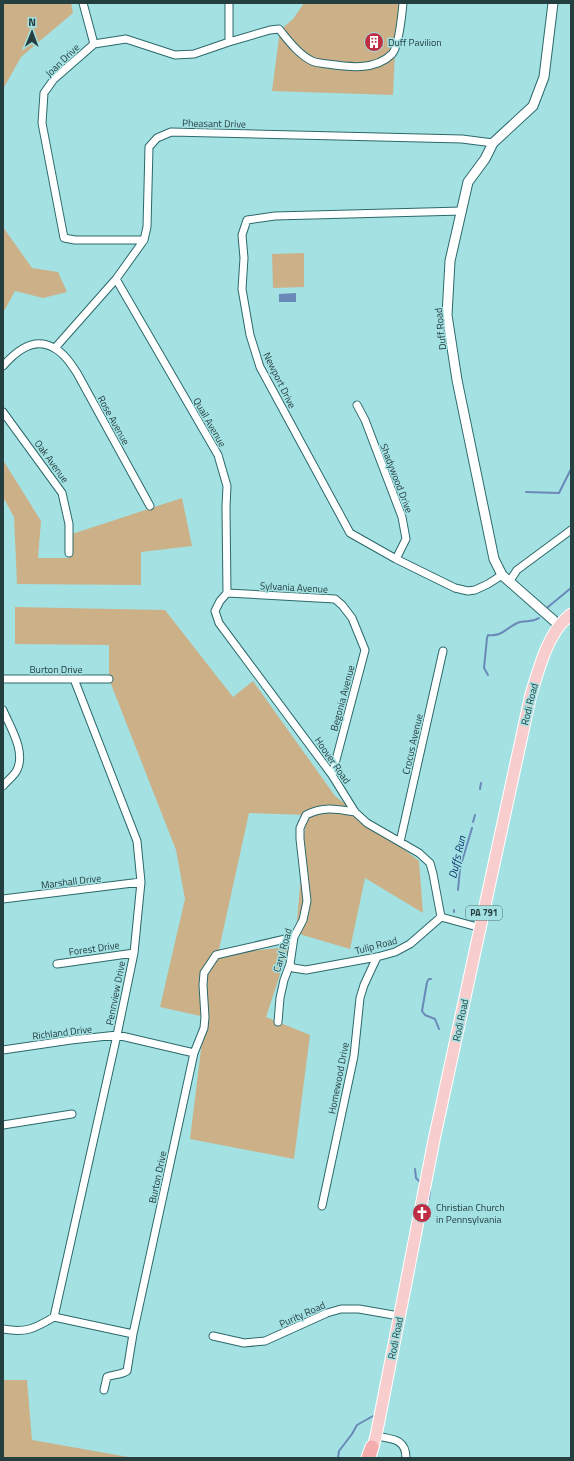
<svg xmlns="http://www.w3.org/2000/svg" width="574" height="1461" font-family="'Titillium Web',sans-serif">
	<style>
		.green { fill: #ccb188 }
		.water { fill: #6a89b8 }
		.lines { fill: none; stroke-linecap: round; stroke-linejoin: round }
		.stream { stroke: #6a89b8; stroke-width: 2 }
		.minor-casing { stroke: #2c696b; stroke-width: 9 }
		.tertiary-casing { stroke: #2c696b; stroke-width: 11 }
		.primary-casing { stroke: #fff; stroke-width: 13 }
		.motorway-casing { stroke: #fff; stroke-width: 15 }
		.minor { stroke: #fff; stroke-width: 7 }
		.tertiary { stroke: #fff; stroke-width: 9 }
		.primary { stroke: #f8cdcd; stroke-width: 11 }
		.motorway { stroke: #f4acac; stroke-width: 13 }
		.labels { text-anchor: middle; stroke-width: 3; stroke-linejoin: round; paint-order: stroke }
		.shield { fill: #a3e1e3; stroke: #4b6f70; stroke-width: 1 }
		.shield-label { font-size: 9px; font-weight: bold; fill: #253e3f }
		.poi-label { font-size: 10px; fill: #253e3f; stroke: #a3e1e3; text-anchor: start }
		.street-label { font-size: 10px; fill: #253e3f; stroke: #a3e1e3 }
		.water-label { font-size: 11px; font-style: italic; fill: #0e3671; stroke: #a3e1e3 }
	</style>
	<rect width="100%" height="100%" fill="#a3e1e3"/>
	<path class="green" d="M 3,3 L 71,3 L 73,13 L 21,57 L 3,89 Z
		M 304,3 L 403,3 L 395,51 L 393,95 L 272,91 L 280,30 L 293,19 Z
		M 3,227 L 32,268 L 58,272 L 67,292 L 43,298 L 15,291 L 3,313 Z
		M 304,253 L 304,287 L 273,288 L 272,254 Z
		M 3,460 L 41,521 L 38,558 L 69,558 L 69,535 L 182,498 L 192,546 L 141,552 L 141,585 L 17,584 L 14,517 L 3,497 Z
		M 15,607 L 165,610 L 233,697 L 253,681 L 335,796 L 419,861 L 423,913 L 365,878 L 350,949 L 296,933 L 306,815 L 249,813 L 218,954 L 289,947 L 266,1017 L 310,1035 L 294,1159 L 190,1139 L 205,1017 L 160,1007 L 185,899 L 176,850 L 109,679 L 109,645 L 15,644 Z
		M 3,1380 L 27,1380 L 32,1440 L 134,1458 L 3,1458 L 3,1434 L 10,1435 L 3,1434 Z"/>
	<path class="water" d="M 296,293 L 296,302 L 279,302 L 279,294 Z"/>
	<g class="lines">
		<path class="stream" d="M 526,492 L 559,493 L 571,469
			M 548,607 L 571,588
			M 488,675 L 484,668 L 487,638 L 488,635 C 504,637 507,626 520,622 C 528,620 531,623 539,618
			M 480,789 L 481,783
			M 473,822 L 475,815
			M 458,890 L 460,868 L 472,828
			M 454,912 L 454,910
			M 431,979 L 429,979 L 427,982 L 422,1011 L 425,1015 L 435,1019 L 439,1029
			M 415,1169 L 416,1178 L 420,1182
			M 429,1189 L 430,1191 L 429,1199
			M 338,1458 L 339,1451 L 352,1434 L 357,1425 L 373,1416"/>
		<g class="minor-casing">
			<path id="minor" d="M 83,3 L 94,44
				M 229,42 L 270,30 L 279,29 C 288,40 298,54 312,61 C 316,63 322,63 327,64 C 348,67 375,71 392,54 C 399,46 402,14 403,3
				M 462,211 L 275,216 L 247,220 L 242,235 L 244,258 L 242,289 L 250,335 L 260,367 L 350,533 L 396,559 L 455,588 L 468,591 L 475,590 L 488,584 L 502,575
				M 144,240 L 75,240 L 64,238 L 42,123 L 44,93 L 54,79 L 94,44 L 126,39 L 175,55 L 194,54 L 229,42 L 229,3
				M 116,279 L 218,455 L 227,486 L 226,507 L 227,593
				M 55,348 L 116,279 L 144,240 L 147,227 L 149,147 L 157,138 L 171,132 L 462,139 L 493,143
				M 3,366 C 16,351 34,336 54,348 C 64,353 71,364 77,373 L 150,506
				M 357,405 L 365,420 L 402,517 L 406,539 L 396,559
				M 3,412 L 62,493 L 69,524 L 69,553
				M 509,582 L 517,570 L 571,530
				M 3,679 L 109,679
				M 3,710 C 10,727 26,751 17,770 C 14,776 7,781 3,786
				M 332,775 L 365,650 L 352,618 L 342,605 L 335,599 L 227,593 L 220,601 L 215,611 L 219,623 L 332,775 L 355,812 L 367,823 L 419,853 L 430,863 L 433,874 L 441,917
				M 400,842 L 443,651
				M 3,899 L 141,882
				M 57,964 L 134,953
				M 290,964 L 293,968 L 306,970 L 377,957 L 395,952 L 410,944 L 441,917 L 481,928
				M 278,1022 L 280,998 L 284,980 L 290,964 L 294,937 L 303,920 L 307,901 L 300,839 L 300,828 L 306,815 C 323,806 337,809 355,812
				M 3,1050 L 71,1040 L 117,1035 L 194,1053
				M 3,1125 L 72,1114
				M 322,1206 L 354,1056 L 360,998 L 364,985 L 377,957
				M 54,1317 L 117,1035 L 134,953 L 141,882 L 137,841 L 74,679
				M 3,1329 C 26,1333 34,1329 54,1317 L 133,1334
				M 213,1336 L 244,1343 L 265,1341 L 327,1313 L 341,1309 L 359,1309 L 399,1316
				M 104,1390 L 107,1377 C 114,1374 121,1375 127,1371 L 133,1334 L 194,1053 L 204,1028 L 205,1017 L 203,985 L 204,973 L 216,955 L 294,937
				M 376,1436 C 391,1439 406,1438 406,1458"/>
		</g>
		<g class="tertiary-casing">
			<path id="tertiary" d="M 553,3 L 544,77 L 533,106 L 493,143 L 485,159 L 468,182 L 450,261 L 447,315 L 457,380 L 494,559 L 502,575 L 560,626"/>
		</g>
		<g class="primary-casing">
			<path id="primary" d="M 371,1454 L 376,1436 L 434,1140 L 531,694 C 538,672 545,644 560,625 C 563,621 567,618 571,614"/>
		</g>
		<g class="motorway-casing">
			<path id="motorway" d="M 368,1458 L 372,1447"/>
		</g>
		<use href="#minor" class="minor"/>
		<use href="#tertiary" class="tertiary"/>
		<use href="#primary" class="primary"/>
		<use href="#motorway" class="motorway"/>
	</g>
	<defs>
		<g id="building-disc" transform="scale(1)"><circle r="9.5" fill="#be2d41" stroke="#a3e1e3"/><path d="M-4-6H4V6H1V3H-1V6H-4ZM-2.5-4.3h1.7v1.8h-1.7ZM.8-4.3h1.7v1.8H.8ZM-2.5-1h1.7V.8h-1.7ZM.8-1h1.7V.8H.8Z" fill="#fff"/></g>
		<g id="church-disc" transform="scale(1)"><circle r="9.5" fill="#be2d41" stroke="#a3e1e3"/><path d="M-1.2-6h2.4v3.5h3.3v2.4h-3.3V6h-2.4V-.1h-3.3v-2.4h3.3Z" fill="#fff"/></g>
	</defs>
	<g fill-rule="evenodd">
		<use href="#building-disc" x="374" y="42"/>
		<use href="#church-disc" x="422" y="1213"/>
	</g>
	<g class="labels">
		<rect class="shield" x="466" y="906" width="36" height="14" rx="3"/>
		<g class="shield-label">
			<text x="484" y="916">PA 791</text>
		</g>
		<g class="poi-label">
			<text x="388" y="46">Duff Pavilion</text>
			<text x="436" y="1211">Christian Church<tspan x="436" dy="12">in Pennsylvania</tspan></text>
		</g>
		<g class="street-label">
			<text transform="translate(62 60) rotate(-44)" y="4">Joan Drive</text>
			<text transform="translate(214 123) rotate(1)" y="4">Pheasant Drive</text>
			<text transform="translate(440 329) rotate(-96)" y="4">Duff Road</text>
			<text transform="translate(280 380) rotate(64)" y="4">Newport Drive</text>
			<text transform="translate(114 420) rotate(61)" y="4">Rose Avenue</text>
			<text transform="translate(210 422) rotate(60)" y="4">Quail Avenue</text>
			<text transform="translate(52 461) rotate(54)" y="4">Oak Avenue</text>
			<text transform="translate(397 478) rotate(69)" y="4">Shadywood Drive</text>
			<text transform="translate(294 587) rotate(3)" y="4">Sylvania Avenue</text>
			<text x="56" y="673">Burton Drive</text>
			<text transform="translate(342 698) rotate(-75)" y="4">Begonia Avenue</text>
			<text transform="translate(529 704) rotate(-76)" y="4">Rodi Road</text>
			<text transform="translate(412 744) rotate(-77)" y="4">Crocus Avenue</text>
			<text transform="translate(333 760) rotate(55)" y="4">Hoover Road</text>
			<text transform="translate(71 881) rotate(-7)" y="4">Marshall Drive</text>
			<text transform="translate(376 945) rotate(-15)" y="4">Tulip Road</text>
			<text transform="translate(94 948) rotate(-8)" y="4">Forest Drive</text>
			<text transform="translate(282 950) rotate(-74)" y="4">Caryl Road</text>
			<text transform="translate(115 993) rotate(-79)" y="4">Pennview Drive</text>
			<text transform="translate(460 1020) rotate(-78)" y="4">Rodi Road</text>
			<text transform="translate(62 1032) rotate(-7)" y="4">Richland Drive</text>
			<text transform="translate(338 1078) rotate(-79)" y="4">Homewood Drive</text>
			<text transform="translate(157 1177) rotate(-78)" y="4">Burton Drive</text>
			<text transform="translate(302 1314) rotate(-24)" y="4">Purity Road</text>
			<text transform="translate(395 1338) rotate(-79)" y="4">Rodi Road</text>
		</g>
		<g class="water-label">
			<text transform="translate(457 857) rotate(-77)" y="4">Duffs Run</text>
		</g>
	</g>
	<rect width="574" height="1461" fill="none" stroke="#253e3f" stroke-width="8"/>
	<g transform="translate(32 32) rotate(1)" stroke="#a3e1e3" stroke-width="3" paint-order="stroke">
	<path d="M0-3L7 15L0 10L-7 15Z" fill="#253e3f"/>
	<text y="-6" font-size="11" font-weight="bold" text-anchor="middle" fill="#253e3f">N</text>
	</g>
</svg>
